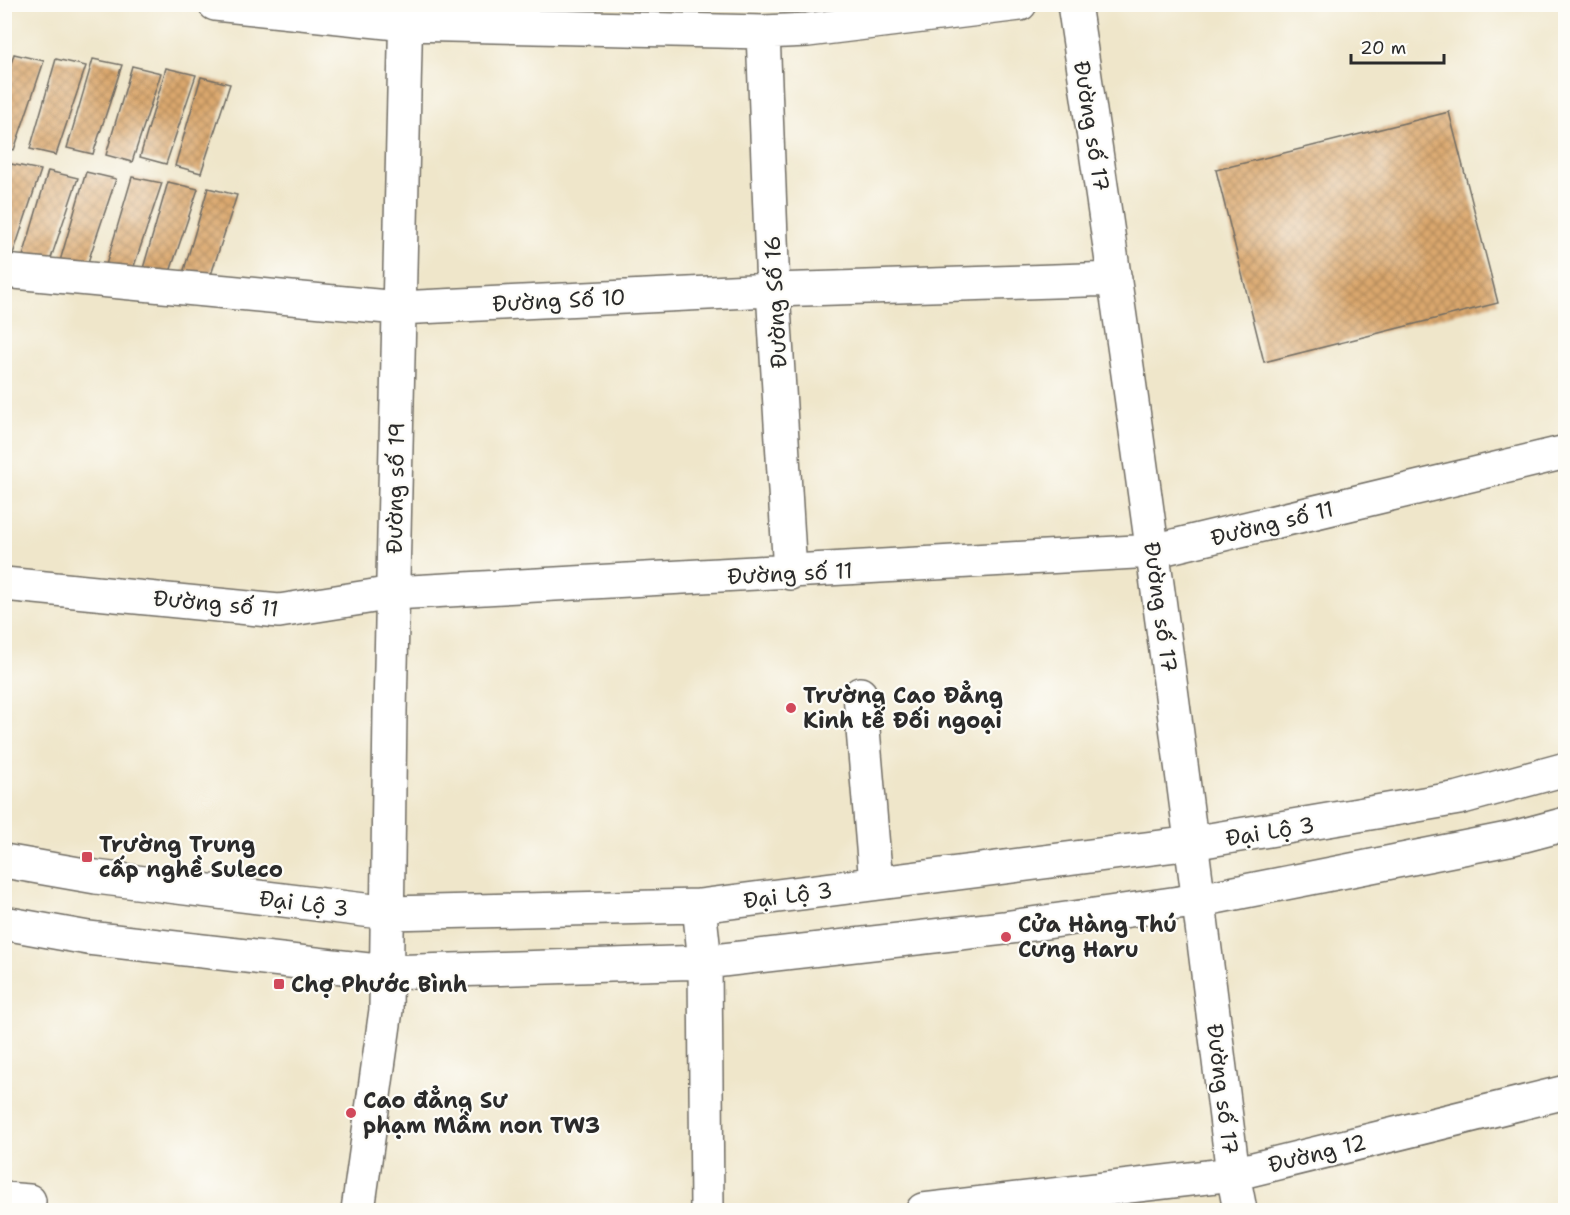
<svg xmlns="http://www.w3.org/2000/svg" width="1570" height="1215" font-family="'Shantell Sans',sans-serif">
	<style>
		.building { fill: url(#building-cross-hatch) }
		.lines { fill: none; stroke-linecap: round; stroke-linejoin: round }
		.minor-casing { stroke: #706c63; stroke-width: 36 }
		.minor { stroke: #fff; stroke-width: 33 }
		.poi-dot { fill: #d1495b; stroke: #fdfcf7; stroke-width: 2 }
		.labels { text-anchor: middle; stroke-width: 4.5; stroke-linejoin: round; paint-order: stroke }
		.street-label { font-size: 22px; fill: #2b2b2b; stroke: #fdfcf7 }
		.poi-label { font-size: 22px; font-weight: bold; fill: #2b2b2b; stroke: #fdfcf7; text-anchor: start }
	</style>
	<defs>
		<pattern id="building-cross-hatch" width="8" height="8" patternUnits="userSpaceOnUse" patternTransform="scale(1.5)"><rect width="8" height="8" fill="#daa76d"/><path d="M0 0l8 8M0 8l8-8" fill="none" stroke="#b1885a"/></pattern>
	</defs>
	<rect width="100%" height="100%" fill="#fdfcf7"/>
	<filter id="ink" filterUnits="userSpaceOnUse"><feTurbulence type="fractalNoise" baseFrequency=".0167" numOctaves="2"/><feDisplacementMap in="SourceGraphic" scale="12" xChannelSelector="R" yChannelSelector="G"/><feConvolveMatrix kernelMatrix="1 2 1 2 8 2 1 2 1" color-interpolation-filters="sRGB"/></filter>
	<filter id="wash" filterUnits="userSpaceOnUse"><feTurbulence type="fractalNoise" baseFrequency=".008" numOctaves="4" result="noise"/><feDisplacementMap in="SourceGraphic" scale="24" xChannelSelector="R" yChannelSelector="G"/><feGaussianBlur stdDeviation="1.35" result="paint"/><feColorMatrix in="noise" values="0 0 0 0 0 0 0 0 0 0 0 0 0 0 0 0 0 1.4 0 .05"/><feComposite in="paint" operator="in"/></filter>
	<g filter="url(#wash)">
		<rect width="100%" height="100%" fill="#efe6ca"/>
		<g id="blocks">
			<path class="building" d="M 14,54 L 44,61 L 14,150 L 4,148 L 4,87 Z
				M 56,59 L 86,66 L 56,155 L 30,149 Z
				M 93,59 L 122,65 L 93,154 L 67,148 Z
				M 132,66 L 161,73 L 132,162 L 106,155 Z
				M 166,68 L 196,75 L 166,164 L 140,157 Z
				M 201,77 L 230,84 L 201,173 L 175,166 Z
				M 1449,112 L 1498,303 L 1264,362 L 1216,170 Z
				M 11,164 L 41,170 L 11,260 L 4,258 L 4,187 Z
				M 48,171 L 78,178 L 48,267 L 22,260 Z
				M 86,172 L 116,179 L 86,268 L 60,261 Z
				M 132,177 L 162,183 L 132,272 L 106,265 Z
				M 168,182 L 198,189 L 168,278 L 142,272 Z
				M 208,188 L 237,195 L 208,284 L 182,277 Z"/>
		</g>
	</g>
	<g filter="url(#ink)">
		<use href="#blocks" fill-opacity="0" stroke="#706c63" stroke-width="1.5"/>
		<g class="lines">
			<g class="minor-casing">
				<path id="minor" d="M 215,4 L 406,24 L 763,32 L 808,30 L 1020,4
					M 1074,4 C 1133,393 1185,783 1233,1174 L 1240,1210
					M 763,32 L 773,290 L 790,573
					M 4,271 L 398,308 L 773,290 L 1115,279
					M 4,584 L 279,611 L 393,593 L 1153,551 L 1566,452
					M 860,694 L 876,883
					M 4,861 L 96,877 L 389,913 L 699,906 L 1192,843 L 1459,798 L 1566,769
					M 699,906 L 705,962 L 707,1210
					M 4,923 L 88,938 L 386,972 L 705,962 L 1004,928 L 1200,900 L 1513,838 L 1566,824
					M 4,1199 L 29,1201
					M 358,1210 L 386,1010 L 390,711 L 406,4
					M 923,1210 L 1233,1174 L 1566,1092"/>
			</g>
			<use href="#minor" class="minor"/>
		</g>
	</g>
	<g class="poi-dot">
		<circle cx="791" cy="708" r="6"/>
		<rect x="81" y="851" width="12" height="12" rx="3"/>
		<circle cx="1006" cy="937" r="6"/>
		<rect x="273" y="978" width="12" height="12" rx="3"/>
		<circle cx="351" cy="1113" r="6"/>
	</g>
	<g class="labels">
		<g class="street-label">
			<text transform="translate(1092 126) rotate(81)" y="8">Đường số 17</text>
			<text transform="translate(559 300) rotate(-3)" y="8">Đường Số 10</text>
			<text transform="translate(775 302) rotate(-93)" y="8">Đường Số 16</text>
			<text transform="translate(395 488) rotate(-89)" y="8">Đường số 19</text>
			<text transform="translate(1272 523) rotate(-14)" y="8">Đường số 11</text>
			<text transform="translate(790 573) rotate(-3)" y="8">Đường số 11</text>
			<text transform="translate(216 603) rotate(5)" y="8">Đường số 11</text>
			<text transform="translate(1161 607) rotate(82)" y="8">Đường số 17</text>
			<text transform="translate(1270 831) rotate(-9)" y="8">Đại Lộ 3</text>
			<text transform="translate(788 895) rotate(-7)" y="8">Đại Lộ 3</text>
			<text transform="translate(304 903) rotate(7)" y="8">Đại Lộ 3</text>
			<text transform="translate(1223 1089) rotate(83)" y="8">Đường số 17</text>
			<text transform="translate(1317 1153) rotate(-14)" y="8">Đường 12</text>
		</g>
		<g class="poi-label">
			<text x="803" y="703">Trường Cao Đẳng<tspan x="803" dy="25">Kinh tế Đối ngoại</tspan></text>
			<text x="99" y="852">Trường Trung<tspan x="99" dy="25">cấp nghề Suleco</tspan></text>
			<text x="1018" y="932">Cửa Hàng Thú<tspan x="1018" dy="25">Cưng Haru</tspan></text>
			<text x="291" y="992">Chợ Phước Bình</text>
			<text x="363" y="1108">Cao đẳng Sư<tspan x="363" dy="25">phạm Mầm non TW3</tspan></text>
		</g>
	</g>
	<rect width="1570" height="1215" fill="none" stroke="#fdfcf7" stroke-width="24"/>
	<path d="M1351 54v9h93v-9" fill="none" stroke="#2b2b2b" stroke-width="3"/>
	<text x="1360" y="54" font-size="18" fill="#2b2b2b" stroke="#fdfcf7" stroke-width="4.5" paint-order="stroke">20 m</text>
</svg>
